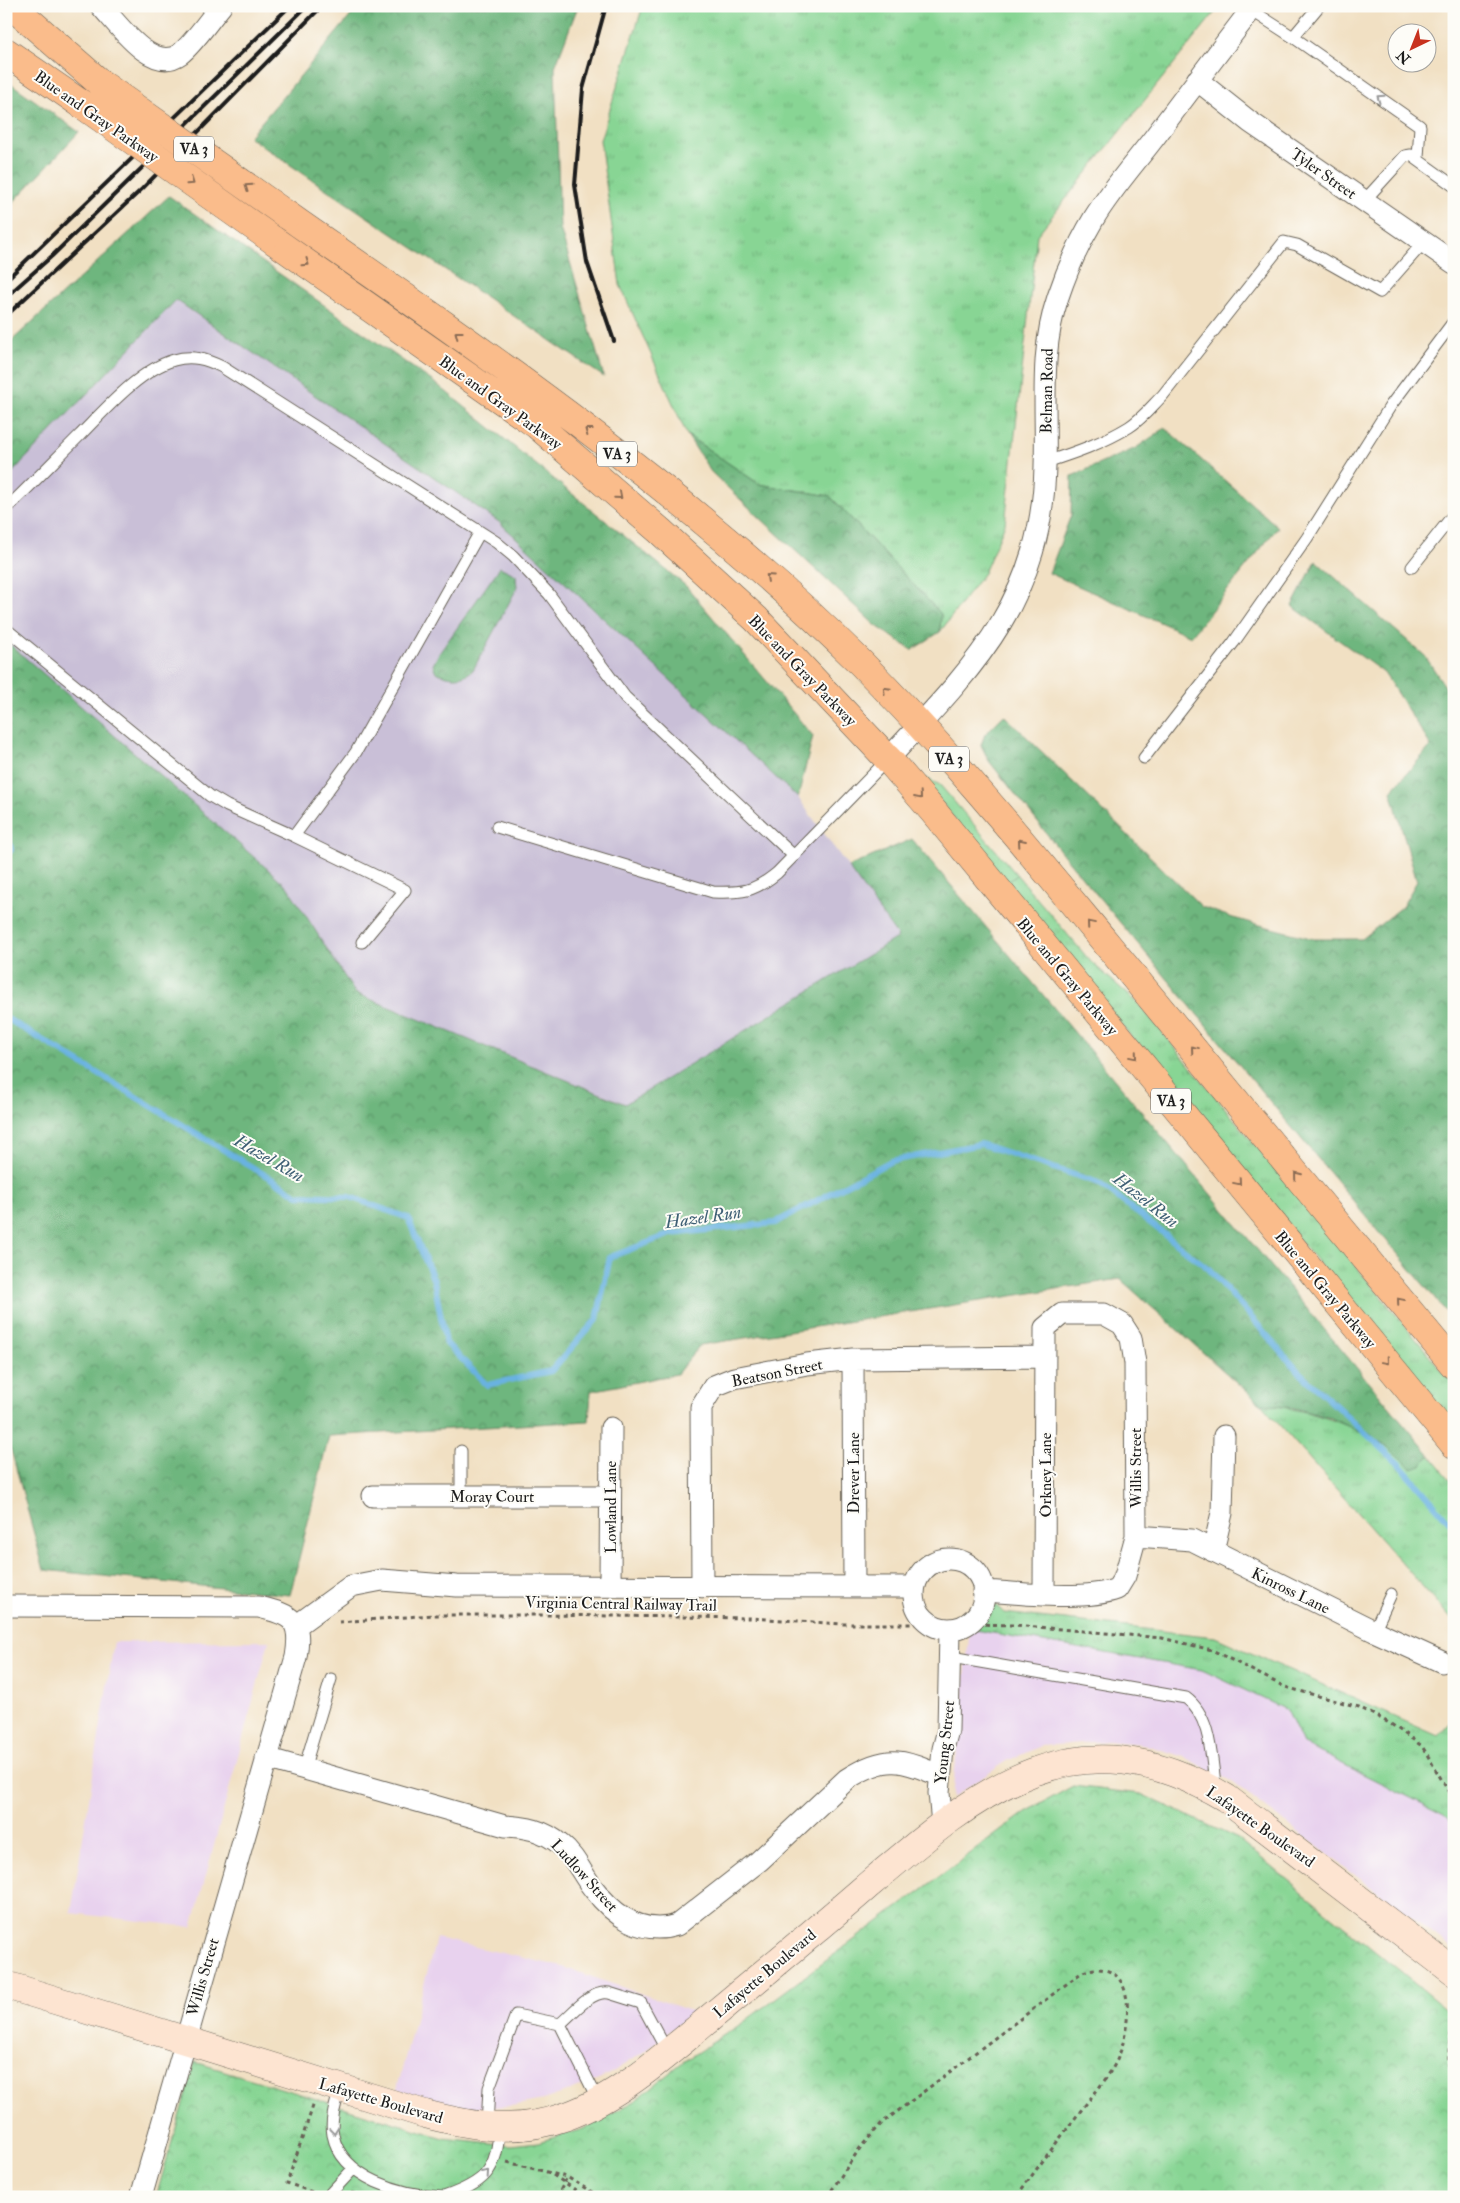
<svg xmlns="http://www.w3.org/2000/svg" width="1460" height="2203" font-family="'IM FELL Double Pica',serif">
	<style>
		.built { fill: #e8d2ee }
		.industrial { fill: #c9bfd7 }
		.grass { fill: url(#grass-tufts); stroke: #527858 }
		.forest { fill: url(#forest-crowns); stroke: #45694d }
		.park { fill: url(#park-crowns); stroke: #527858 }
		.garden { fill: #88d594; stroke: #527858 }
		.lines { fill: none; stroke-linecap: round; stroke-linejoin: round }
		.stream { stroke: #69b2e1; stroke-width: 6 }
		.lane-casing { stroke: #676156; stroke-width: 13 }
		.street-casing { stroke: #676156; stroke-width: 23 }
		.secondary-casing { stroke: #676156; stroke-width: 29 }
		.highway-casing { stroke: #676156; stroke-width: 29 }
		.path { stroke: #676156; stroke-width: 3; stroke-dasharray: 4 4; stroke-linecap: butt }
		.lane { stroke: #fff; stroke-width: 11 }
		.street { stroke: #fff; stroke-width: 21 }
		.secondary { stroke: #fde4d1; stroke-width: 28 }
		.highway { stroke: #fabc8b; stroke-width: 28 }
		.rail { stroke: #1c1c1c; stroke-width: 4 }
		.highway-bridge-casing { stroke: #676156; stroke-width: 29; stroke-linecap: butt }
		.highway-bridge { stroke: #fabc8b; stroke-width: 28 }
		.oneway { stroke: #999 }
		.oneway2 { stroke: #8b6c54 }
		.labels { text-anchor: middle; stroke-width: 4; stroke-linejoin: round; paint-order: stroke }
		.shield { fill: #fdfcf7; stroke: #605f5e; stroke-width: 1 }
		.shield-label { font-size: 15px; font-weight: bold; fill: #1c1c1c }
		.street-label { font-size: 16px; fill: #1c1c1c; stroke: #fdfcf7 }
		.water-label { font-size: 18px; font-style: italic; fill: #3f6075; stroke: #fdfcf7 }
	</style>
	<defs>
		<pattern id="grass-tufts" width="24" height="20" patternUnits="userSpaceOnUse" patternTransform="scale(1.25)"><rect width="24" height="20" fill="#88d594"/><path d="M3 7l-1-3M5 7V3M7 7l1-3M15 17l-1-3M17 17v-4M19 17l1-3" fill="none" stroke="#75b67f"/></pattern>
		<pattern id="forest-crowns" width="20" height="18" patternUnits="userSpaceOnUse" patternTransform="scale(1.25)"><rect width="20" height="18" fill="#6eb67e"/><path d="M2 6a3 3 0 1 1 6 0M12 15a3 3 0 1 1 6 0" fill="none" stroke="#5a9366"/></pattern>
		<pattern id="park-crowns" width="20" height="18" patternUnits="userSpaceOnUse" patternTransform="scale(1.25)"><rect width="20" height="18" fill="#88d594"/><path d="M2 6a3 3 0 1 1 6 0M12 15a3 3 0 1 1 6 0" fill="none" stroke="#75b67f"/></pattern>
	</defs>
	<rect width="100%" height="100%" fill="#fdfcf7"/>
	<filter id="ink" filterUnits="userSpaceOnUse"><feTurbulence type="fractalNoise" baseFrequency=".02" numOctaves="2"/><feDisplacementMap in="SourceGraphic" scale="10" xChannelSelector="R" yChannelSelector="G"/><feConvolveMatrix kernelMatrix="1 2 1 2 8 2 1 2 1" color-interpolation-filters="sRGB"/></filter>
	<filter id="wash" filterUnits="userSpaceOnUse"><feTurbulence type="fractalNoise" baseFrequency=".0096" numOctaves="4" result="noise"/><feDisplacementMap in="SourceGraphic" scale="20" xChannelSelector="R" yChannelSelector="G"/><feGaussianBlur stdDeviation="1.12" result="paint"/><feColorMatrix in="noise" values="0 0 0 0 0 0 0 0 0 0 0 0 0 0 0 0 0 1.4 0 .05"/><feComposite in="paint" operator="in"/></filter>
	<g filter="url(#wash)">
		<rect width="100%" height="100%" fill="#f1e0c3"/>
		<path class="built" d="M 970,1629 L 1202,1670 L 1287,1710 L 1303,1744 L 1445,1815 L 1454,1824 L 1454,1950 L 1231,1781 L 1184,1757 L 1143,1744 L 1107,1741 L 1041,1746 L 1007,1761 L 952,1798 Z
			M 269,1641 L 192,1927 L 71,1913 L 114,1642 Z
			M 436,1938 L 563,1967 L 694,2012 L 642,2053 L 608,2075 L 572,2090 L 543,2100 L 511,2106 L 464,2108 L 433,2101 L 397,2089 Z"/>
		<path class="industrial" d="M 176,300 L 499,522 L 791,788 L 899,937 L 626,1104 L 355,993 L 287,886 L 6,641 L 6,479 Z"/>
		<path class="grass" d="M 643,6 L 1220,6 L 1037,235 L 1005,524 L 984,573 L 940,632 L 941,614 L 830,496 L 759,484 L 687,435 L 620,285 L 600,140 Z
			M 1017,875 L 1091,962 L 1138,1003 L 1454,1385 L 1454,1427 L 1005,884 Z
			M 1261,1404 C 1304,1409 1344,1421 1382,1443 C 1393,1449 1403,1459 1412,1467 L 1422,1465 L 1430,1455 L 1454,1484 L 1454,1622 Z
			M 995,1604 L 1004,1613 L 1215,1637 L 1438,1736 L 1454,1719 L 1454,1824 L 1445,1815 L 1303,1744 L 1287,1710 L 1202,1670 L 970,1629 Z"/>
		<path class="forest" d="M 359,6 L 578,6 L 555,67 L 560,228 L 604,377 L 249,137 Z
			M 6,80 L 79,132 L 6,210 Z
			M 169,196 L 439,386 L 686,586 L 813,736 L 798,798 L 499,522 L 176,300 L 6,479 L 6,346 Z
			M 1165,428 L 1278,527 L 1191,636 L 1049,573 L 1071,515 L 1072,476 L 1136,448 Z
			M 687,435 L 759,484 L 830,496 L 941,614 L 940,632 L 912,650 L 875,625 L 711,472 Z
			M 1316,561 L 1425,656 L 1454,700 L 1454,1321 L 1066,858 L 989,761 L 981,745 L 985,734 L 1004,715 L 1202,907 L 1233,918 L 1314,939 L 1362,939 L 1402,907 L 1417,881 L 1391,791 L 1431,746 L 1384,673 L 1292,606 Z
			M 500,567 L 516,575 L 517,588 L 473,670 C 461,680 450,678 436,672 L 433,665 L 438,655 Z
			M 6,641 L 287,886 L 355,993 L 625,1104 L 898,937 L 848,867 L 912,839 L 1430,1455 L 1422,1465 L 1412,1468 L 1384,1444 L 1331,1418 L 1294,1408 L 1261,1404 L 1120,1279 L 700,1345 L 677,1374 L 591,1391 L 589,1421 L 329,1436 L 290,1595 L 44,1570 L 6,1432 Z"/>
		<path class="park" d="M 1073,1786 L 1141,1794 L 1238,1839 L 1454,2016 L 1454,2197 L 156,2197 L 195,2062 L 444,2138 L 511,2145 L 538,2142 L 583,2129 L 635,2101 L 684,2061 L 741,2024 L 1026,1812 Z"/>
		<path class="garden" d="M 926,778 L 940,785 L 1017,875 L 1005,884 L 924,780 Z"/>
		<g class="lines">
			<path class="stream" d="M 6,828 L 11,850 L 6,855
				M 6,1018 L 298,1195 L 350,1197 L 408,1218 L 434,1281 L 446,1343 L 487,1385 L 551,1371 L 597,1319 L 610,1257 L 671,1234 L 775,1223 L 891,1161 L 981,1144 L 1099,1183 L 1209,1269 L 1299,1372 L 1398,1463 L 1454,1527"/>
		</g>
	</g>
	<g filter="url(#ink)">
		<g class="lines">
			<g class="lane-casing">
				<path id="lane" d="M 1251,10 L 1293,37 L 1319,6
					M 1293,37 L 1420,126 L 1418,158
					M 1364,201 L 1405,156 L 1411,155 L 1454,186
					M 1046,462 C 1074,453 1103,443 1129,427 C 1142,419 1152,406 1163,395 L 1284,242 L 1297,245 L 1380,292 L 1424,242
					M 6,509 C 31,485 55,460 79,436 C 104,411 139,370 174,360 C 192,355 206,359 222,367 L 496,542 L 513,556 L 549,594 L 625,697 L 794,856
					M 1412,567 L 1454,514
					M 6,629 L 210,796 L 227,806 L 294,836 L 356,752 L 480,532
					M 1144,758 L 1234,642 L 1307,538 L 1391,405 L 1454,321
					M 497,827 L 713,892 C 742,893 754,892 777,873 L 888,759
					M 294,836 L 405,890 L 362,942
					M 461,1496 L 461,1451
					M 1374,1631 L 1391,1594
					M 951,1657 L 1186,1698 C 1212,1717 1211,1760 1216,1790
					M 304,1769 L 331,1679
					M 560,2024 L 599,2102
					M 340,2089 C 336,2103 330,2119 333,2135 C 342,2179 403,2195 441,2197
					M 487,2126 L 489,2088 L 516,2015 L 560,2024 C 573,2013 591,1990 609,1993 L 641,2003 L 668,2053
					M 327,2197 L 354,2168
					M 444,2197 C 484,2183 498,2171 499,2128"/>
			</g>
			<g class="street-casing">
				<path id="street" d="M 101,6 C 119,25 152,74 180,54 C 194,43 209,20 221,6
					M 1197,80 L 1250,122 L 1454,263
					M 888,759 C 974,667 1042,600 1045,466 C 1047,408 1039,353 1058,297 C 1067,270 1079,243 1094,218 C 1111,190 1134,164 1154,138 C 1187,94 1220,50 1254,6
					M 853,1359 L 854,1587
					M 373,1496 L 610,1496
					M 1136,1536 L 1192,1540 L 1374,1631 L 1442,1662
					M 1213,1551 L 1222,1513 L 1224,1436
					M914 1594a35 35 0 1 1 70 0a35 35 0 1 1-70 0Z
					M 610,1586 L 611,1428
					M 702,1587 L 701,1407 L 714,1386 L 734,1378 L 807,1364 L 853,1359 L 1045,1357
					M 983,1591 C 1020,1593 1085,1601 1117,1589 L 1125,1576 L 1136,1536 L 1135,1363 L 1131,1338 L 1122,1324 L 1104,1314 L 1062,1314 L 1045,1328 L 1044,1593
					M 6,1606 L 259,1607 C 293,1615 302,1620 296,1657 L 141,2197
					M 296,1626 L 351,1586 L 382,1580 L 457,1586 L 914,1587
					M 266,1758 L 505,1826 C 526,1827 544,1830 561,1845 C 575,1856 582,1874 593,1888 C 614,1916 642,1936 677,1925 L 759,1861 L 847,1779 C 861,1770 881,1760 898,1762 C 912,1763 927,1771 940,1775
					M 942,1824 L 939,1793 L 943,1749 L 948,1730 L 950,1630"/>
			</g>
			<g class="secondary-casing">
				<path id="secondary" d="M 6,1985 L 425,2114 C 475,2127 517,2134 567,2116 C 614,2099 660,2060 698,2028 C 754,1981 811,1935 866,1887 C 980,1790 1075,1708 1226,1798 L 1454,1972"/>
			</g>
			<g class="highway-casing">
				<path id="highway" d="M 12,6 L 100,83
					M 6,52 L 80,103
					M 287,215 C 486,353 688,492 861,663 C 948,751 1027,848 1106,943 C 1222,1084 1337,1225 1454,1365
					M 266,235 L 537,425 L 660,531 L 756,619 L 888,759 L 933,811 L 1454,1444"/>
			</g>
			<path class="path" d="M 339,1622 L 433,1615 L 544,1615 L 750,1618 L 844,1624 L 932,1624
				M 969,1624 L 1014,1625 L 1162,1638 L 1212,1650 L 1285,1687 L 1359,1707 L 1391,1724 L 1422,1746 L 1454,1801
				M 1454,2025 C 1446,2041 1448,2082 1454,2099
				M 507,2162 L 567,2177 L 600,2197
				M 553,2175 L 586,2197
				M 312,2192 L 287,2183 L 314,2103
				M 351,2193 L 365,2195
				M 557,2197 L 567,2177
				M 827,2197 L 860,2148 L 882,2123 L 1081,1973 C 1091,1968 1104,1967 1114,1974 C 1136,1990 1127,2040 1116,2062 C 1107,2079 1094,2094 1082,2109 C 1060,2138 1038,2167 1016,2197"/>
			<use href="#lane" class="lane"/>
			<use href="#street" class="street"/>
			<use href="#secondary" class="secondary"/>
			<use href="#highway" class="highway"/>
			<path class="rail" d="M 606,6 L 583,89 L 575,185 L 587,262 L 614,341
				M 6,280 L 290,6
				M 6,297 L 52,256 L 307,6
				M 6,316 L 142,189 L 322,6"/>
			<g class="highway-bridge-casing">
				<path id="highway-bridge" d="M 100,83 L 287,215
					M 80,103 L 266,235"/>
			</g>
			<use href="#highway-bridge" class="highway-bridge"/>
		</g>
		<defs><path id="oneway-chevron" d="M-2-3.5L2.5 0L-2 3.5" fill="none" stroke-width="1.6" stroke-linecap="round" stroke-linejoin="round" transform="scale(1.25)"/></defs>
		<g class="oneway">
			<use href="#oneway-chevron" transform="translate(1380 98) rotate(-145)"/>
			<use href="#oneway-chevron" transform="translate(334 2131) rotate(83)"/>
			<use href="#oneway-chevron" transform="translate(486 2173) rotate(-49)"/>
		</g>
		<g class="oneway2">
			<use href="#oneway-chevron" transform="translate(191 182) rotate(35)"/>
			<use href="#oneway-chevron" transform="translate(248 187) rotate(-145)"/>
			<use href="#oneway-chevron" transform="translate(306 263) rotate(35)"/>
			<use href="#oneway-chevron" transform="translate(458 334) rotate(-143)"/>
			<use href="#oneway-chevron" transform="translate(588 431) rotate(-143)"/>
			<use href="#oneway-chevron" transform="translate(619 496) rotate(41)"/>
			<use href="#oneway-chevron" transform="translate(769 577) rotate(-138)"/>
			<use href="#oneway-chevron" transform="translate(886 690) rotate(-134)"/>
			<use href="#oneway-chevron" transform="translate(919 796) rotate(49)"/>
			<use href="#oneway-chevron" transform="translate(1021 842) rotate(-131)"/>
			<use href="#oneway-chevron" transform="translate(1090 924) rotate(-130)"/>
			<use href="#oneway-chevron" transform="translate(1194 1049) rotate(-130)"/>
			<use href="#oneway-chevron" transform="translate(1134 1056) rotate(50)"/>
			<use href="#oneway-chevron" transform="translate(1297 1175) rotate(-129)"/>
			<use href="#oneway-chevron" transform="translate(1238 1182) rotate(50)"/>
			<use href="#oneway-chevron" transform="translate(1400 1301) rotate(-130)"/>
			<use href="#oneway-chevron" transform="translate(1386 1361) rotate(50)"/>
		</g>
	</g>
	<g class="labels">
		<g class="shield">
			<rect x="174" y="136.5" width="40" height="25" rx="4"/>
			<rect x="597" y="441.5" width="40" height="25" rx="4"/>
			<rect x="929" y="746.5" width="40" height="25" rx="4"/>
			<rect x="1151" y="1088.5" width="40" height="25" rx="4"/>
		</g>
		<g class="shield-label">
			<text x="194" y="154">VA 3</text>
			<text x="617" y="459">VA 3</text>
			<text x="949" y="764">VA 3</text>
			<text x="1171" y="1106">VA 3</text>
		</g>
		<g class="street-label">
			<text transform="translate(97 116) rotate(35)" y="6">Blue and Gray Parkway</text>
			<text transform="translate(1324 173) rotate(35)" y="6">Tyler Street</text>
			<text transform="translate(1046 391) rotate(-89)" y="6">Belman Road</text>
			<text transform="translate(501 402) rotate(36)" y="6">Blue and Gray Parkway</text>
			<text transform="translate(803 670) rotate(46)" y="6">Blue and Gray Parkway</text>
			<text transform="translate(1068 976) rotate(50)" y="6">Blue and Gray Parkway</text>
			<text transform="translate(1326 1289) rotate(50)" y="6">Blue and Gray Parkway</text>
			<text transform="translate(777 1372) rotate(-11)" y="6">Beatson Street</text>
			<text transform="translate(1135 1468) rotate(-90)" y="6">Willis Street</text>
			<text transform="translate(853 1473) rotate(-90)" y="6">Drever Lane</text>
			<text transform="translate(1045 1475) rotate(-90)" y="6">Orkney Lane</text>
			<text x="492" y="1502">Moray Court</text>
			<text transform="translate(610 1507) rotate(-90)" y="6">Lowland Lane</text>
			<text transform="translate(1291 1590) rotate(26)" y="6">Kinross Lane</text>
			<text transform="translate(621 1603) rotate(1)" y="6">Virginia Central Railway Trail</text>
			<text transform="translate(944 1742) rotate(-84)" y="6">Young Street</text>
			<text transform="translate(1261 1826) rotate(35)" y="6">Lafayette Boulevard</text>
			<text transform="translate(585 1875) rotate(48)" y="6">Ludlow Street</text>
			<text transform="translate(764 1973) rotate(-40)" y="6">Lafayette Boulevard</text>
			<text transform="translate(202 1977) rotate(-74)" y="6">Willis Street</text>
			<text transform="translate(381 2100) rotate(16)" y="6">Lafayette Boulevard</text>
		</g>
		<g class="water-label">
			<text transform="translate(269 1158) rotate(30)" y="6">Hazel Run</text>
			<text transform="translate(1146 1200) rotate(38)" y="6">Hazel Run</text>
			<text transform="translate(703 1217) rotate(-8)" y="6">Hazel Run</text>
		</g>
	</g>
	<rect width="1460" height="2203" fill="none" stroke="#fdfcf7" stroke-width="25"/>
	<g transform="translate(1412 48) rotate(223)"><circle r="24" fill="#fdfcf7" stroke="#a3a29f"/>
	<path d="M0-4L9 19L0 12L-9 19Z" fill="#c8321e"/>
	<text y="-8" font-size="14" font-weight="bold" text-anchor="middle" fill="#1c1c1c">N</text>
	</g>
</svg>
